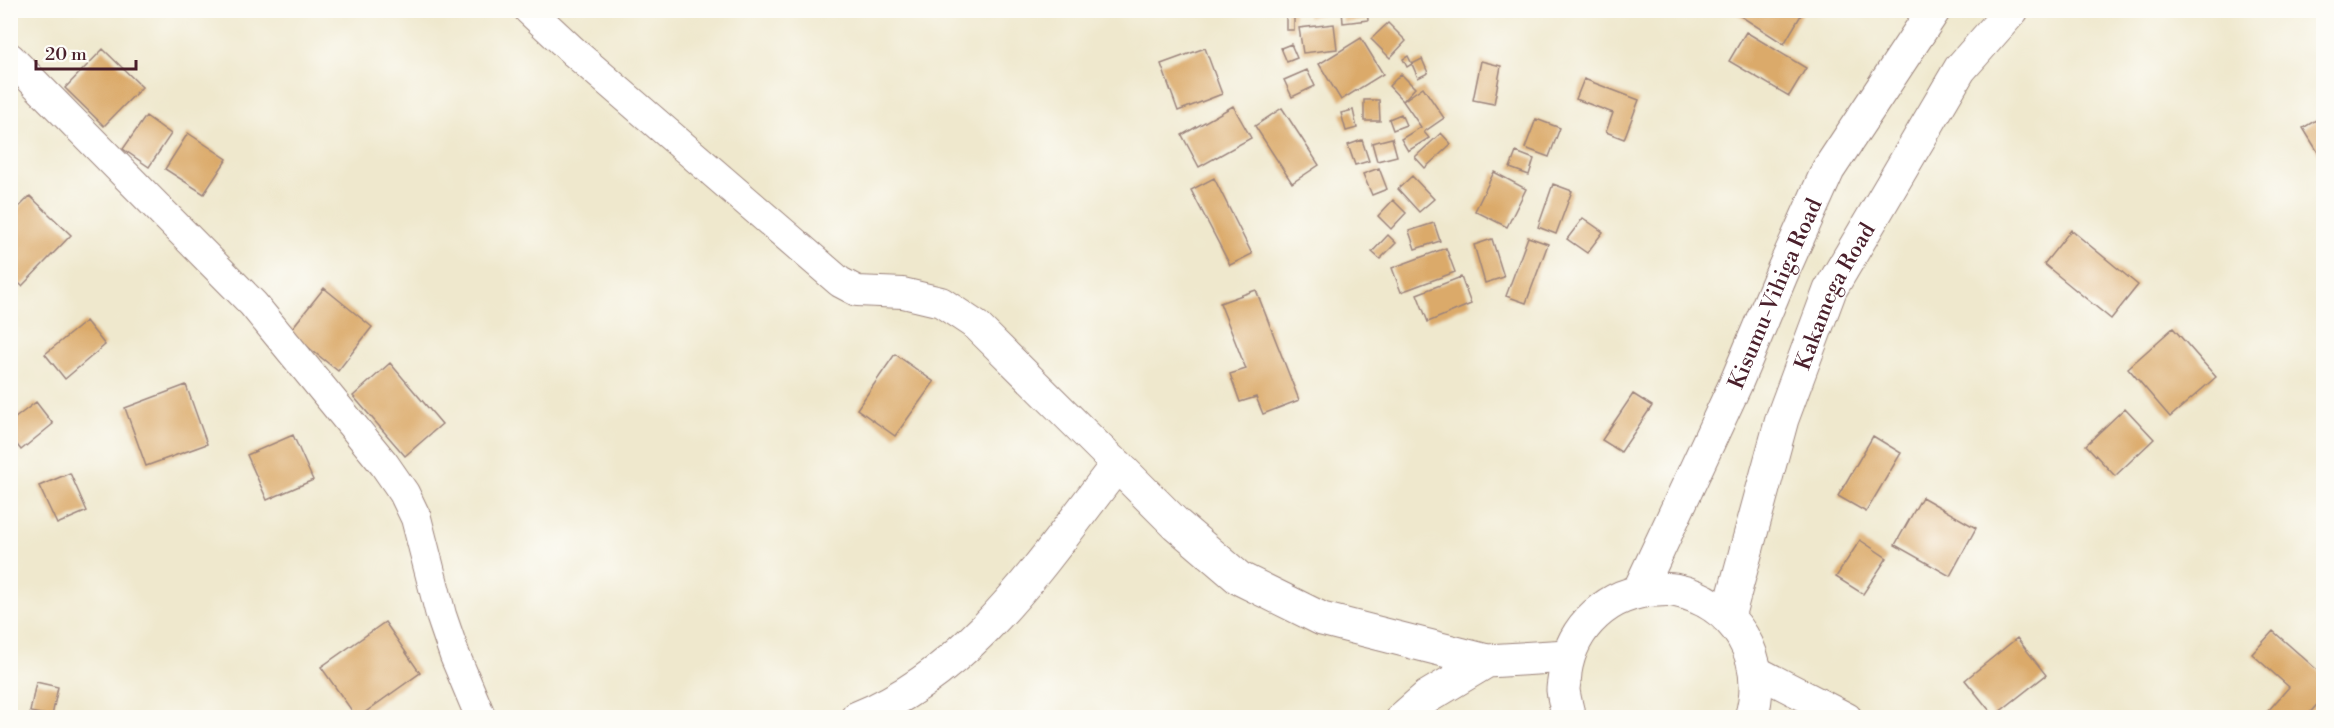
<svg xmlns="http://www.w3.org/2000/svg" width="2334" height="728" font-family="'Libre Bodoni',serif">
	<style>
		.building { fill: #dbaa6b }
		.lines { fill: none; stroke-linecap: round; stroke-linejoin: round }
		.minor-casing { stroke: #9c847c; stroke-width: 32 }
		.tertiary-casing { stroke: #9c847c; stroke-width: 35 }
		.trunk-casing { stroke: #9c847c; stroke-width: 35 }
		.minor { stroke: #fff; stroke-width: 30 }
		.tertiary { stroke: #fff; stroke-width: 33 }
		.trunk { stroke: #fff; stroke-width: 33 }
		.labels { text-anchor: middle; stroke-width: 5; stroke-linejoin: round; paint-order: stroke }
		.street-label { font-size: 22px; fill: #4a1f2b; stroke: #fdfcf7 }
	</style>
	<rect width="100%" height="100%" fill="#fdfcf7"/>
	<filter id="ink" filterUnits="userSpaceOnUse"><feTurbulence type="fractalNoise" baseFrequency=".0167" numOctaves="2"/><feDisplacementMap in="SourceGraphic" scale="12" xChannelSelector="R" yChannelSelector="G"/><feConvolveMatrix kernelMatrix="1 2 1 2 8 2 1 2 1" color-interpolation-filters="sRGB"/></filter>
	<filter id="wash" filterUnits="userSpaceOnUse"><feTurbulence type="fractalNoise" baseFrequency=".008" numOctaves="4" result="noise"/><feDisplacementMap in="SourceGraphic" scale="24" xChannelSelector="R" yChannelSelector="G"/><feGaussianBlur stdDeviation="1.35" result="paint"/><feColorMatrix in="noise" values="0 0 0 0 0 0 0 0 0 0 0 0 0 0 0 0 0 1.4 0 .05"/><feComposite in="paint" operator="in"/></filter>
	<g filter="url(#wash)">
		<rect width="100%" height="100%" fill="#efe8cd"/>
		<g id="blocks">
			<path class="building" d="M 1306,10 L 1328,10 L 1329,13 L 1308,17 Z
				M 1342,10 L 1367,10 L 1368,20 L 1343,23 Z
				M 1731,10 L 1804,10 L 1784,44 Z
				M 1286,11 L 1294,11 L 1294,30 L 1286,30 Z
				M 1388,23 L 1406,41 L 1390,58 L 1371,39 Z
				M 1334,24 L 1337,49 L 1303,53 L 1299,28 Z
				M 1746,32 L 1806,68 L 1789,96 L 1729,61 Z
				M 1361,38 L 1383,74 L 1341,100 L 1319,64 Z
				M 1291,44 L 1297,58 L 1287,62 L 1281,48 Z
				M 1205,48 L 1222,94 L 1178,111 L 1161,64 Z
				M 103,49 L 142,87 L 104,126 L 65,88 Z
				M 1408,56 L 1412,64 L 1407,67 L 1403,59 Z
				M 1422,59 L 1428,73 L 1418,78 L 1412,64 Z
				M 1481,61 L 1501,66 L 1494,104 L 1473,100 Z
				M 1307,70 L 1315,86 L 1292,97 L 1284,80 Z
				M 1401,74 L 1415,88 L 1403,101 L 1423,87 L 1444,118 L 1424,132 L 1429,138 L 1408,151 L 1401,139 L 1421,127 L 1403,101 L 1389,86 Z
				M 1584,79 L 1639,100 L 1624,139 L 1606,132 L 1613,113 L 1576,99 Z
				M 1364,100 L 1379,100 L 1380,121 L 1364,121 Z
				M 1233,106 L 1251,138 L 1199,167 L 1182,135 Z
				M 1282,108 L 1319,165 L 1292,183 L 1255,126 Z
				M 1353,110 L 1357,128 L 1346,131 L 1341,113 Z
				M 1401,114 L 1406,125 L 1393,130 L 1389,119 Z
				M 2324,115 L 2324,162 L 2303,128 Z
				M 146,116 L 171,134 L 149,167 L 123,149 Z
				M 1536,119 L 1560,128 L 1549,157 L 1525,148 Z
				M 188,133 L 227,159 L 204,194 L 165,169 Z
				M 1441,133 L 1451,144 L 1425,168 L 1415,157 Z
				M 1392,138 L 1397,156 L 1377,161 L 1372,143 Z
				M 1362,140 L 1369,161 L 1355,165 L 1348,145 Z
				M 1516,152 L 1534,159 L 1529,175 L 1510,168 Z
				M 1379,168 L 1387,189 L 1372,195 L 1363,174 Z
				M 1494,172 L 1526,189 L 1507,227 L 1475,211 Z
				M 1412,176 L 1434,199 L 1419,212 L 1398,189 Z
				M 1214,178 L 1252,254 L 1230,265 L 1191,190 Z
				M 1553,184 L 1572,191 L 1556,234 L 1538,227 Z
				M 30,196 L 71,235 L 22,286 L 10,275 L 10,216 Z
				M 1393,200 L 1406,213 L 1391,229 L 1378,216 Z
				M 1583,218 L 1603,232 L 1587,253 L 1567,239 Z
				M 1434,223 L 1440,241 L 1415,249 L 1409,231 Z
				M 2071,230 L 2138,285 L 2111,319 L 2044,264 Z
				M 1388,235 L 1396,243 L 1380,259 L 1372,252 Z
				M 1528,237 L 1548,244 L 1526,303 L 1506,296 Z
				M 1492,239 L 1504,277 L 1485,283 L 1474,245 Z
				M 1446,248 L 1455,272 L 1401,292 L 1392,268 Z
				M 1461,277 L 1471,304 L 1428,322 L 1417,294 Z
				M 324,288 L 372,327 L 338,371 L 289,332 Z
				M 1256,290 L 1299,400 L 1263,414 L 1256,397 L 1240,402 L 1230,374 L 1246,369 L 1220,303 Z
				M 86,321 L 105,345 L 65,379 L 45,354 Z
				M 2173,328 L 2216,377 L 2170,417 L 2128,368 Z
				M 895,354 L 934,382 L 895,436 L 857,409 Z
				M 390,363 L 442,424 L 405,456 L 353,396 Z
				M 186,385 L 207,444 L 146,466 L 125,408 Z
				M 1633,394 L 1652,406 L 1621,452 L 1602,440 Z
				M 36,402 L 53,424 L 21,450 L 10,436 L 10,422 Z
				M 2125,408 L 2154,439 L 2115,476 L 2086,445 Z
				M 293,435 L 313,480 L 267,500 L 247,455 Z
				M 1873,436 L 1901,453 L 1866,512 L 1838,496 Z
				M 70,473 L 87,511 L 57,524 L 39,486 Z
				M 1922,497 L 1976,528 L 1950,576 L 1895,545 Z
				M 1860,540 L 1887,558 L 1863,594 L 1836,577 Z
				M 385,622 L 420,673 L 357,718 L 321,667 Z
				M 2273,631 L 2324,676 L 2324,697 L 2305,718 L 2262,718 L 2289,687 L 2252,654 Z
				M 2017,638 L 2046,675 L 1994,716 L 1965,680 Z
				M 36,682 L 58,687 L 52,716 L 30,712 Z"/>
		</g>
	</g>
	<g filter="url(#ink)">
		<use href="#blocks" fill-opacity="0" stroke="#9c847c" stroke-width="1.5"/>
		<g class="lines">
			<g class="minor-casing">
				<path id="minor" d="M 529,10 L 575,53 L 840,282 L 857,291 L 903,293 L 941,302 L 977,326 L 1117,465
					M 10,58 L 253,304 L 384,464 L 404,493 L 416,518 L 441,615 L 455,656 L 481,718
					M 1756,671 L 1847,718"/>
			</g>
			<g class="tertiary-casing">
				<path id="tertiary" d="M 857,718 C 973,671 1043,560 1117,465 L 1176,524 L 1239,578 L 1322,619 L 1487,661 L 1568,656
					M 1403,718 L 1427,697 L 1487,661"/>
			</g>
			<g class="trunk-casing">
				<g id="trunk">
					<path id="s1" d="M 1639,591 L 1736,383 L 1782,273 L 1828,170 L 1934,10"/>
					<path id="s2" d="M 1728,617 L 1782,419 L 1830,290 L 1960,69 L 2012,10"/>
					<path d="M 1569,718 C 1567,709 1564,699 1563,690 C 1563,685 1565,678 1565,672 C 1572,626 1609,592 1655,590 C 1661,590 1668,589 1674,590 C 1735,602 1769,658 1751,718"/>
				</g>
			</g>
			<use href="#minor" class="minor"/>
			<use href="#tertiary" class="tertiary"/>
			<use href="#trunk" class="trunk"/>
		</g>
	</g>
	<g class="labels">
		<g class="street-label">
			<text dy="8" stroke="none"><textPath href="#s1" startOffset="327">Kisumu-Vihiga Road</textPath></text>
			<text dy="8" stroke="none"><textPath href="#s2" startOffset="339">Kakamega Road</textPath></text>
		</g>
	</g>
	<rect width="2334" height="728" fill="none" stroke="#fdfcf7" stroke-width="36"/>
	<path d="M36 60v9h100v-9" fill="none" stroke="#4a1f2b" stroke-width="3"/>
	<text x="45" y="60" font-size="18" fill="#4a1f2b" stroke="#fdfcf7" stroke-width="4.5" paint-order="stroke">20 m</text>
</svg>
